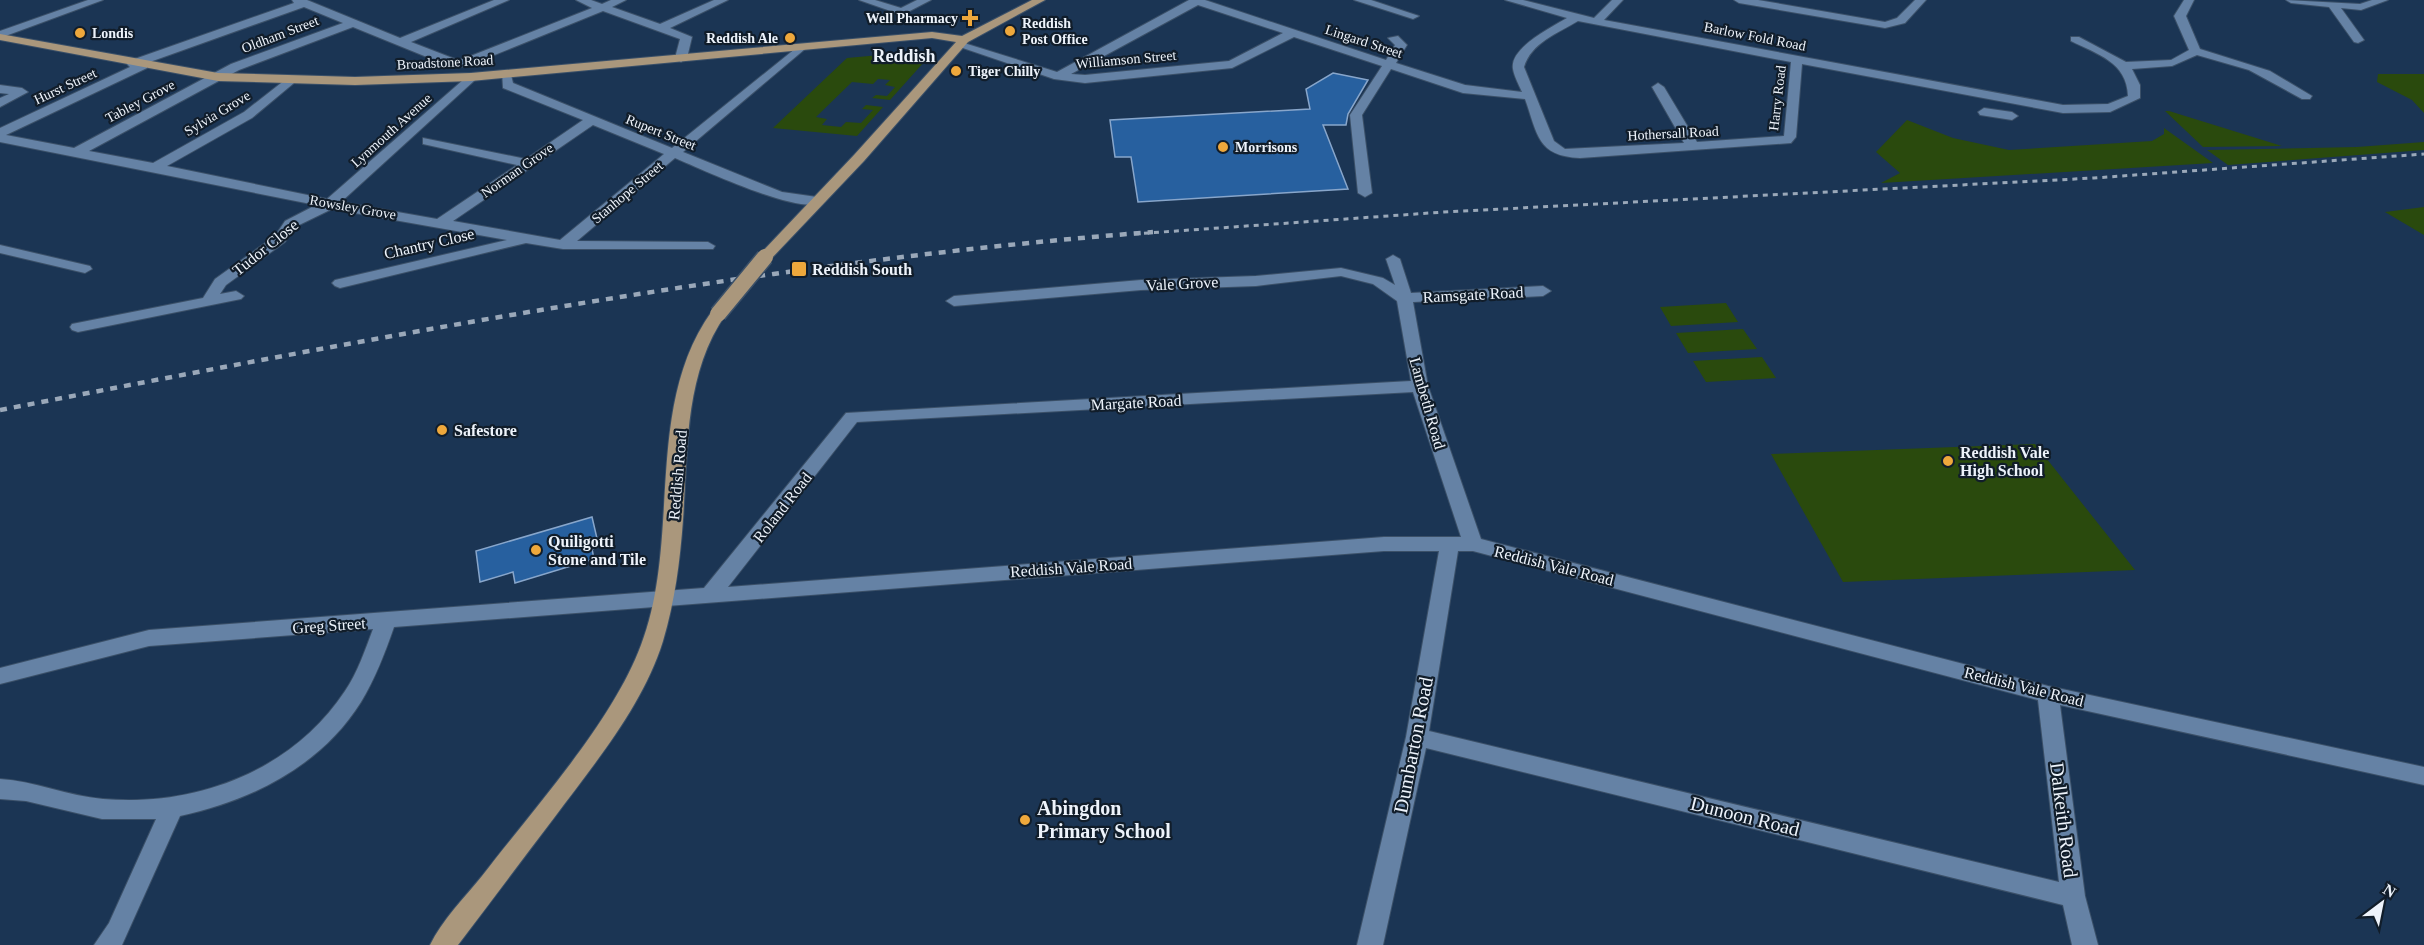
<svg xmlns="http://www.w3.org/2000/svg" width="2424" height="945" font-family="'Times New Roman',serif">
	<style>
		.green { fill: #2a4a0d }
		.building { fill: #27609f; stroke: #88a6cb; stroke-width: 1.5 }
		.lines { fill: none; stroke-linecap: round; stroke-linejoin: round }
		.minor-casing { stroke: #3b5068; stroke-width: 2 }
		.major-casing { stroke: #3b5068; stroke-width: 2 }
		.minor { fill: #6582a5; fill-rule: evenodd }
		.major { fill: #aa977c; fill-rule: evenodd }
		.rail-far1 { stroke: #9aa8b9; stroke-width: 3; stroke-dasharray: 5 5; stroke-linecap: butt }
		.rail { stroke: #9aa8b9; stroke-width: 4.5; stroke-dasharray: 7 7; stroke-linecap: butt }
		.major-bridge-casing { stroke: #3b5068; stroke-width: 19; stroke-linecap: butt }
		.major-bridge { stroke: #aa977c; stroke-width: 16 }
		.poi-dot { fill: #eea83c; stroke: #111d2a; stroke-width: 2 }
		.labels { text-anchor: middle; stroke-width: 4.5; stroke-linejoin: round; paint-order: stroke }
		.far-poi-label { font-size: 14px; font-weight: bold; fill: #edf3fb; stroke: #111d2a; text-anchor: start }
		.far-street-label { font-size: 14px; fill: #edf3fb; stroke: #111d2a }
		.street-label { font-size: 16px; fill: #edf3fb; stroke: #111d2a }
		.poi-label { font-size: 16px; font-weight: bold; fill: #edf3fb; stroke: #111d2a; text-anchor: start }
		.far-district-label { font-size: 18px; font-weight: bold; fill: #edf3fb; stroke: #111d2a }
		.near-street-label { font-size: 20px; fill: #edf3fb; stroke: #111d2a }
		.near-poi-label { font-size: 20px; font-weight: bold; fill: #edf3fb; stroke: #111d2a; text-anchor: start }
	</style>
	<rect width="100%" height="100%" fill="#1b3554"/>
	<path class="green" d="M 891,54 L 889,57 L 925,61 L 890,100 L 872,98 L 876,95 L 887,96 L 895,87 L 885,85 L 890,80 L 878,79 L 873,84 L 852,82 L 816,117 L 827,119 L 822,125 L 841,127 L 846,122 L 861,123 L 873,110 L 862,109 L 866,105 L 883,107 L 857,136 L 773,128 L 847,58 Z
		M 2378,74 L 2424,74 L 2424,113 L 2412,100 L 2377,82 Z
		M 2165,111 L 2169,111 L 2282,146 L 2203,147 Z
		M 1907,120 L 1953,138 L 2009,150 L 2152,141 L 2164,134 L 2164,128 L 2213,163 L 1881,183 L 1900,173 L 1876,152 Z
		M 2424,142 L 2424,150 L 2228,165 L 2207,150 L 2357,147 Z
		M 2424,207 L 2424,235 L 2385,212 Z
		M 1726,303 L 1738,322 L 1671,326 L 1660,307 Z
		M 1743,329 L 1757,349 L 1688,353 L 1676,333 Z
		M 1762,357 L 1776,378 L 1706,382 L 1693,361 Z
		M 2035,444 L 2135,570 L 1843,582 L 1771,454 Z"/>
	<path class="building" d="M 1333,73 L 1368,80 L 1348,114 L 1346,125 L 1323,125 L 1348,189 L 1138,202 L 1131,157 L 1115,157 L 1110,120 L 1310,109 L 1306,89 Z
		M 592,517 L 599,547 L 592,549 L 594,559 L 515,583 L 513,572 L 480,582 L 476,551 Z"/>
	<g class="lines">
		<g class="minor-casing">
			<path id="minor" d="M 88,0 L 103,0 L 0,38 L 0,31 Z
				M 292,0 L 307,0 L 400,38 L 494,0 L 509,0 L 411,42 L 455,59 L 463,59 L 592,8 L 576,0 L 591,0 L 602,4 L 611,0 L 626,0 L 612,7 L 660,24 L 714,0 L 728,0 L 670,28 L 692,37 L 687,58 L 681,62 L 675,58 L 680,39 L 603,11 L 465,67 L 449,66 L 353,27 L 239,70 L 89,151 L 153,163 L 244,112 L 290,76 L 294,77 L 294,83 L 252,118 L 167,166 L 327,199 L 471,73 L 475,74 L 475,80 L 341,202 L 437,219 L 517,165 L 423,144 L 423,138 L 526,159 L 583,120 L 503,88 L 502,71 L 510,71 L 513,83 L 672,148 L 801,44 L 807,47 L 805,49 L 683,152 L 782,192 L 817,197 L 824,201 C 807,219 699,168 675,158 L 577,241 L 708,242 L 715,246 L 713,249 L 563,249 L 526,243 L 340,288 L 335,286 L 332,283 L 335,280 L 507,240 L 332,209 L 295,227 L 285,242 L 226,285 L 220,294 L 236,291 L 244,296 L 241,299 L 78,332 L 72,330 L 70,327 L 72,324 L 203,298 L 215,279 L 275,236 L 285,221 L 316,205 L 0,142 L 0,128 L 130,67 L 127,64 L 129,61 L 294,3 ZM 304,7 L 343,23 L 231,64 L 74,148 L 6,135 L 147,68 L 147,63 ZM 593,125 L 664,154 L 560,240 L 453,221 Z
				M 859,0 L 875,0 L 901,8 L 917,0 L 931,0 L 902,15 Z
				M 1189,0 L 1205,0 L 1386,60 L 1395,45 L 1388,38 L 1398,36 L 1407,45 L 1396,63 L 1465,85 L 1522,92 C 1519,85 1514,76 1513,69 C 1509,48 1552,27 1567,18 L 1505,0 L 1523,0 L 1594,18 L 1612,0 L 1623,0 L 1604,20 L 2063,105 L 2108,104 L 2128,96 C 2127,62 2097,54 2071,41 L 2071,37 L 2079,37 L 2126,62 L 2171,60 L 2189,50 L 2174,16 L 2184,0 L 2194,0 L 2186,16 L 2200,49 L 2270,71 L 2312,96 L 2310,99 L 2302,99 L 2249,70 L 2197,55 L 2172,66 L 2132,69 L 2140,85 L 2140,98 L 2110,112 L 2063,113 L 1802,64 L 1796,137 L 1791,143 L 1580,158 C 1537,156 1538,135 1525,99 L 1463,93 L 1391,69 L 1362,115 L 1372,193 L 1365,197 L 1358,193 L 1350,115 L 1382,66 L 1294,37 L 1232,68 L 1085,83 L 1054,79 L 954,45 L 964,43 L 1057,72 ZM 1198,5 L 1283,33 L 1229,61 L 1085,75 L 1071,74 ZM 1578,21 L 1791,62 L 1784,136 L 1697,142 L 1664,87 L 1658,83 L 1652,87 L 1684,143 L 1565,149 L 1554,141 L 1524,67 C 1531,43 1558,33 1578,21 Z
				M 1354,0 L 1371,0 L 1419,16 L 1413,19 Z
				M 1734,0 L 1758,0 L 1885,22 L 1897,18 L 1915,0 L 1926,0 L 1905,23 L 1885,28 L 1739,3 Z
				M 2286,0 L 2360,4 L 2372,0 L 2388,0 L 2361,10 L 2341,8 L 2364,40 L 2358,43 L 2354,42 L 2329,7 L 2291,3 Z
				M 0,85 L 22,88 L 28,92 L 0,107 L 0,98 L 9,94 L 0,93 Z
				M 1984,108 L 2012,112 L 2018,116 L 2012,120 L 1980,115 L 1978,112 Z
				M 0,245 L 90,266 L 92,269 L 85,273 L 0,253 Z
				M 1393,255 L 1400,259 L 1411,293 L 1543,286 L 1551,291 L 1543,296 L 1413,302 L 1428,386 L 1481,539 L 2048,686 L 2424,767 L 2424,785 L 2060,705 L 2085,896 L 2098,945 L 2072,945 L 2063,905 L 1426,748 L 1383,945 L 1357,945 L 1406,737 L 1439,551 L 1384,551 L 394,627 C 385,653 375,679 361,702 C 321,766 251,801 180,816 L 122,945 L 94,945 L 109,923 L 156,819 L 102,819 L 26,801 L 0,799 L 0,779 C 35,781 68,796 103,799 C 196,807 292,771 345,691 C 358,672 365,650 373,629 L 149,646 L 0,684 L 0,668 L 149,630 L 704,588 L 846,413 L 1411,381 L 1397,301 L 1373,284 L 1341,276 L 1256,286 L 1141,290 L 954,306 L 946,301 L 954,296 L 1141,280 L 1256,276 L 1341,268 L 1383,278 L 1395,285 L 1386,259 ZM 1413,392 L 1461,537 L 1384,537 L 728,587 L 857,422 ZM 1458,551 L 1473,551 L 2038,700 L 2059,882 L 1429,731 Z"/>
		</g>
		<g class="major-casing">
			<path id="major" d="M 1032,0 L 1045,0 L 968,42 L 864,161 L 770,260 L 765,261 L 758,257 L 760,254 L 854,155 L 956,42 L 932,38 L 471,81 L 355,85 L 218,81 L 0,40 L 0,34 L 218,73 L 355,77 L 471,73 L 932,32 L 962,36 Z
				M 718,309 L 726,314 C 684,374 688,450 683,520 C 680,561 675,601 663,641 C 643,706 594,764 554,818 C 522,860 490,903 458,945 L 430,945 C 442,920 465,897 482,876 C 534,808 612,723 641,645 C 682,538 643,407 712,311 Z"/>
		</g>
		<use href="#minor" class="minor"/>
		<use href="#major" class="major"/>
		<path class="rail-far1" d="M 1134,234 L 1444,212 L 2094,178 L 2424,154"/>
		<path class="rail" d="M 0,410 C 384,336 762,262 1153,232"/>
		<g class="major-bridge-casing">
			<path id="major-bridge" d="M 718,314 L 765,257"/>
		</g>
		<use href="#major-bridge" class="major-bridge"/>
	</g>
	<g class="poi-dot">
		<path d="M967 9h6v6h6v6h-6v6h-6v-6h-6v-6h6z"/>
		<circle cx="1010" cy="31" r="6"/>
		<circle cx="80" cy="33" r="6"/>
		<circle cx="790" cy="38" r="6"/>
		<circle cx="956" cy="71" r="6"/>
		<circle cx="1223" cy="147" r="6"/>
		<rect x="791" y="261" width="16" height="16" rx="3"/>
		<circle cx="442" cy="430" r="6"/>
		<circle cx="1948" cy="461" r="6"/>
		<circle cx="536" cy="550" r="6"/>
		<circle cx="1025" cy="820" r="6"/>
	</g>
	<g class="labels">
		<g class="far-poi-label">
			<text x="958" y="23" text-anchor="end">Well Pharmacy</text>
			<text x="1022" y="28">Reddish<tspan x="1022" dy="16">Post Office</tspan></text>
			<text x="92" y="38">Londis</text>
			<text x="778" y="43" text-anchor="end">Reddish Ale</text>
			<text x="968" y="76">Tiger Chilly</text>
			<text x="1235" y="152">Morrisons</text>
		</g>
		<g class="far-street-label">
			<text transform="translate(280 34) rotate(-21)" y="5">Oldham Street</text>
			<text transform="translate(1755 36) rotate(11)" y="5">Barlow Fold Road</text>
			<text transform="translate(1364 41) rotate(18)" y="5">Lingard Street</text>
			<text transform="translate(1126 59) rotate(-5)" y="5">Williamson Street</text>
			<text transform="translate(445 62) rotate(-3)" y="5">Broadstone Road</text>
			<text transform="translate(65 86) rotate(-25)" y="5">Hurst Street</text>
			<text transform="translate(1777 98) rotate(-83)" y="5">Harry Road</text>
			<text transform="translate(140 101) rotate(-28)" y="5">Tabley Grove</text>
			<text transform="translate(217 113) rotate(-31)" y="5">Sylvia Grove</text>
			<text transform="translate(391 130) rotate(-42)" y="5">Lynmouth Avenue</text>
			<text transform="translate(661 132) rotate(22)" y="5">Rupert Street</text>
			<text transform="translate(1673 133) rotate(-3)" y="5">Hothersall Road</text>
			<text transform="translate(517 170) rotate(-35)" y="5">Norman Grove</text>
			<text transform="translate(627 192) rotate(-40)" y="5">Stanhope Street</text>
			<text transform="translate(353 207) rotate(10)" y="5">Rowsley Grove</text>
		</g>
		<g class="street-label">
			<text transform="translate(429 243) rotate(-13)" y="6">Chantry Close</text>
			<text transform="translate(265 247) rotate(-39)" y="6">Tudor Close</text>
			<text transform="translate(1182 283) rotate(-3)" y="6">Vale Grove</text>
			<text transform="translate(1473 294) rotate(-3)" y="6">Ramsgate Road</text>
			<text transform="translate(1136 402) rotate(-3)" y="6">Margate Road</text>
			<text transform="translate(1428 403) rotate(74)" y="6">Lambeth Road</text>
			<text transform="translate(677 475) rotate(-85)" y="6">Reddish Road</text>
			<text transform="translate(782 507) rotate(-52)" y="6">Roland Road</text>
			<text transform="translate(1554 565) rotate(14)" y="6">Reddish Vale Road</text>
			<text transform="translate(1071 567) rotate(-4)" y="6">Reddish Vale Road</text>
			<text transform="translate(329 625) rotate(-4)" y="6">Greg Street</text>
			<text transform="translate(2024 686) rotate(14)" y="6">Reddish Vale Road</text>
		</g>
		<g class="poi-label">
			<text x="812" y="275">Reddish South</text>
			<text x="454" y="436">Safestore</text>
			<text x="1960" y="458">Reddish Vale<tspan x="1960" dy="18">High School</tspan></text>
			<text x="548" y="547">Quiligotti<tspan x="548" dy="18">Stone and Tile</tspan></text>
		</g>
		<g class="far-district-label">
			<text x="904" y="62">Reddish</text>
		</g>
		<g class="near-street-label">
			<text transform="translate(1413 745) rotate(-79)" y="7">Dumbarton Road</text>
			<text transform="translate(1745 816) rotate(14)" y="7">Dunoon Road</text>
			<text transform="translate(2064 820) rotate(83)" y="7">Dalkeith Road</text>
		</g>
		<g class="near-poi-label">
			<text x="1037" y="815">Abingdon<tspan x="1037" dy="23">Primary School</tspan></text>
		</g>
	</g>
	<g transform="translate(2382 903) rotate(32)" stroke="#111d2a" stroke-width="4.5" paint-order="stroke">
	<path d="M0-4.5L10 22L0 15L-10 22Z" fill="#edf3fb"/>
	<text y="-9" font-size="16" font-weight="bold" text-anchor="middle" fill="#edf3fb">N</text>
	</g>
</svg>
